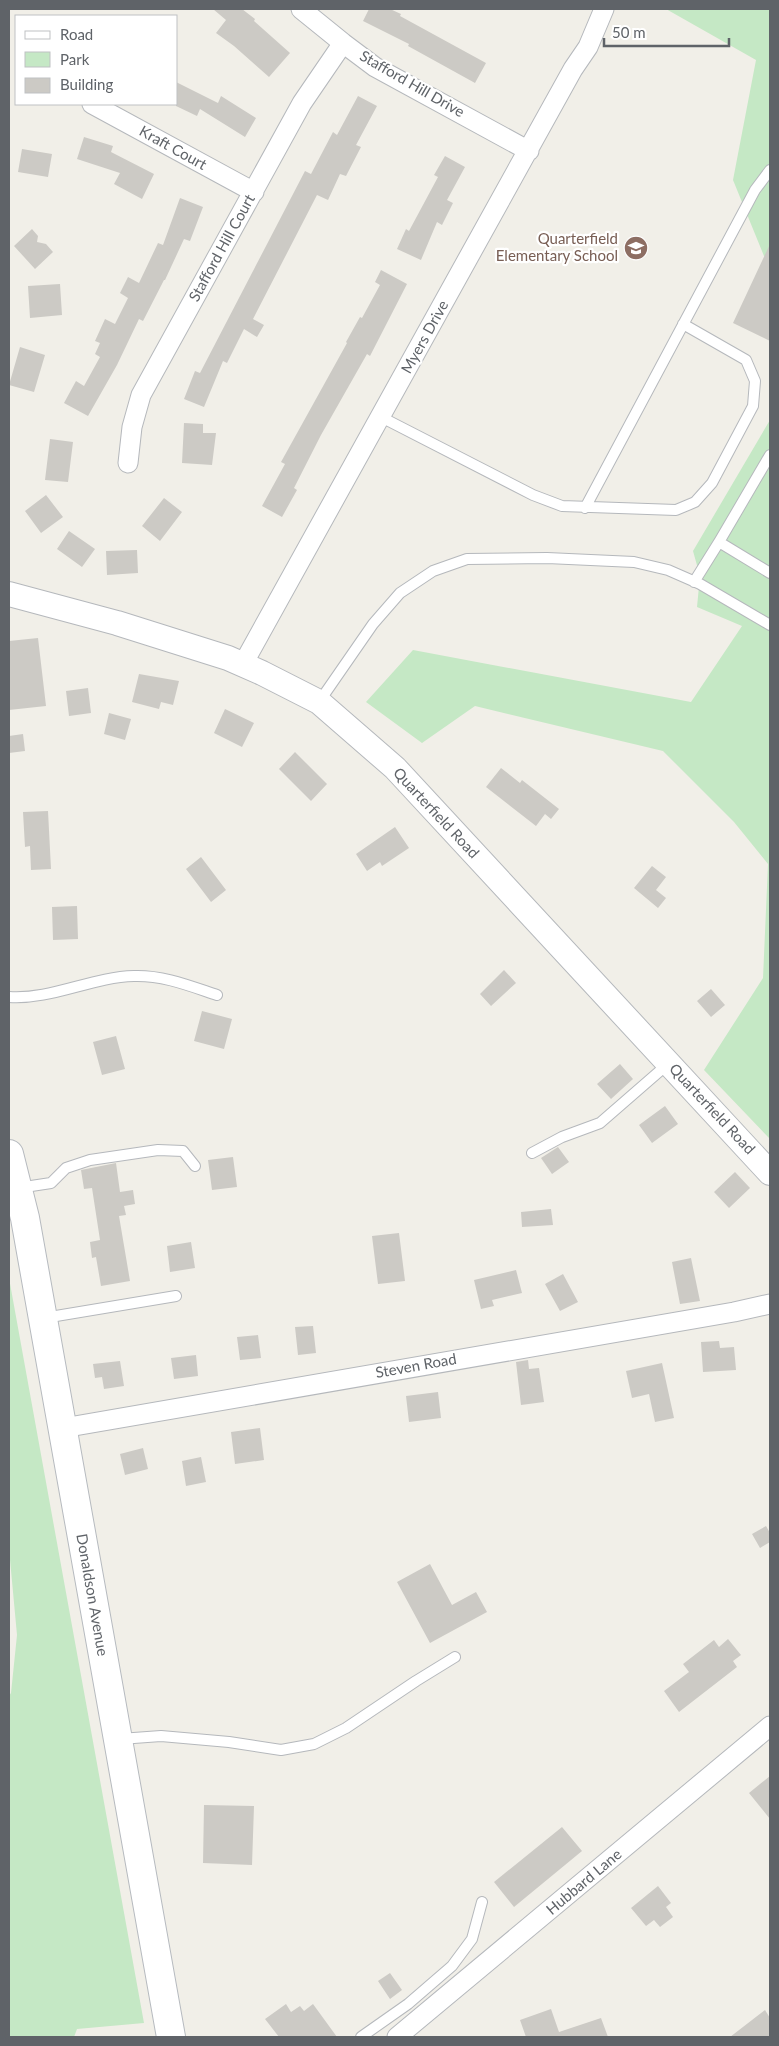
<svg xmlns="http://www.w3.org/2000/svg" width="779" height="2046" font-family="Lato,sans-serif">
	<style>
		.green { fill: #c5e8c5 }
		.building { fill: #cccac5 }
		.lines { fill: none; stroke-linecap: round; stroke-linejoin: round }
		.service-casing { stroke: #b5b8bc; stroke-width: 12 }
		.minor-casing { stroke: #b5b8bc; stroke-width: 21 }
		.tertiary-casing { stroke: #b5b8bc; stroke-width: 26 }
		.secondary-casing { stroke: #b6babf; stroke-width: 30 }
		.service { stroke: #fff; stroke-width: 10 }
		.minor { stroke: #fff; stroke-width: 19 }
		.tertiary { stroke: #fff; stroke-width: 24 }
		.secondary { stroke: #fff; stroke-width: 28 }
		.labels { text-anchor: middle; stroke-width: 4.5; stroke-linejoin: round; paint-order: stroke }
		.street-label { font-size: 15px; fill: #5f6368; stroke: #fff }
		.education-label { font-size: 15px; fill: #785e54; stroke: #fff; text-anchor: end }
	</style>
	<rect width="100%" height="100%" fill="#f1efe8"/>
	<path class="green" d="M 666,9 L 770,9 L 770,261 L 764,256 L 733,180 L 756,60 Z
		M 770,420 L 770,1139 L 704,1070 L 763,978 L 768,864 L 734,822 L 663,751 L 475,706 L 422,743 L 366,702 L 413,650 L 691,702 L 742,626 L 697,607 L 700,576 L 693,551 Z
		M 9,1278 L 144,2023 L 77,2029 L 74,2037 L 10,2037 L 9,2030 L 9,1696 L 11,1693 L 17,1635 L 9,1549 Z"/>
	<path class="building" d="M 213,9 L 242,9 L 255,19 L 254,21 L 290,53 L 269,77 L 234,46 L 216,33 L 226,20 Z
		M 369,9 L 390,9 L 401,14 L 400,16 L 486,63 L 475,83 L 408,46 L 409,44 L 363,21 Z
		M 176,82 L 218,103 L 221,96 L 256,118 L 245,137 L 200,109 L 197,116 L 176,106 Z
		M 358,96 L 377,106 L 356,145 L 361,147 L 346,176 L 340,174 L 328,200 L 317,195 L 253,319 L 264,325 L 257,337 L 244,329 L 227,363 L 223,361 L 204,407 L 184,399 L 195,371 L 200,373 L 305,171 L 311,174 L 333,132 L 337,135 Z
		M 84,137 L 113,146 L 111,152 L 154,174 L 142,199 L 114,184 L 120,173 L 77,159 Z
		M 22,149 L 52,154 L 48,177 L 18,172 Z
		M 445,156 L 465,167 L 447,200 L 453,203 L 442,225 L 437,222 L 421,260 L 397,249 L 406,229 L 409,231 L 438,177 L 434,175 Z
		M 180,198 L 203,207 L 190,241 L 184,239 L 165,280 L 164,280 L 143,321 L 139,319 L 117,365 L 88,416 L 64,403 L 76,381 L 84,386 L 100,357 L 95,354 L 100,343 L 95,341 L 105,319 L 115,324 L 128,298 L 120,293 L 128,277 L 139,283 L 158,243 L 163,245 Z
		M 32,229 L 38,236 L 37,242 L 46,244 L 53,252 L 35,269 L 14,246 Z
		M 770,244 L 770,341 L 733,323 Z
		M 381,270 L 407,284 L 370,356 L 367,354 L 321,435 L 294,488 L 297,490 L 282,517 L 262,506 L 285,464 L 281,462 L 291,444 L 347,343 L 346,342 L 360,317 L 362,318 L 380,285 L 375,282 Z
		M 60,284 L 62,315 L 30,318 L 28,286 Z
		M 20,347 L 45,355 L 34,392 L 9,385 Z
		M 184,423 L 203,424 L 203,433 L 216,433 L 212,465 L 182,463 Z
		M 50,439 L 73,442 L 68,482 L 45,480 Z
		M 46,495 L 63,517 L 41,533 L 25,511 Z
		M 164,498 L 182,512 L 160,541 L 142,526 Z
		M 69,531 L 95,549 L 82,567 L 57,549 Z
		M 137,550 L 138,573 L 107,575 L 106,551 Z
		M 38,638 L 46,706 L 9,710 L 9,641 Z
		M 139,674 L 179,681 L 173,705 L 161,702 L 159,709 L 132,702 Z
		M 88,688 L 91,713 L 69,716 L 66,691 Z
		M 225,709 L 254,723 L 242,747 L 214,733 Z
		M 109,713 L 131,719 L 125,740 L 104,734 Z
		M 23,734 L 25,751 L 9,753 L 9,736 Z
		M 295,752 L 327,784 L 311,801 L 279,769 Z
		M 501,768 L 520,783 L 522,780 L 559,809 L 551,819 L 545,814 L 536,826 L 486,787 Z
		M 48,811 L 51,869 L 31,870 L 30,846 L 25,847 L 23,812 Z
		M 395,827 L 409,848 L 382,866 L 380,862 L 367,871 L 356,854 Z
		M 201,857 L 226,890 L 211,902 L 186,869 Z
		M 652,866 L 666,877 L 656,890 L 666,898 L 658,908 L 634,888 Z
		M 77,906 L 78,939 L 53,940 L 52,907 Z
		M 504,970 L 516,983 L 491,1006 L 480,994 Z
		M 711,989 L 725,1005 L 711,1017 L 697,1001 Z
		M 202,1011 L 232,1019 L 224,1049 L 194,1041 Z
		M 116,1036 L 125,1069 L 102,1075 L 93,1042 Z
		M 620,1064 L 633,1079 L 611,1099 L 597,1084 Z
		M 665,1106 L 678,1124 L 652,1143 L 639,1125 Z
		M 558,1147 L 569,1162 L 552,1174 L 541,1158 Z
		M 233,1157 L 237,1187 L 212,1190 L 208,1160 Z
		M 116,1163 L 120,1192 L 133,1190 L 135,1204 L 124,1206 L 126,1215 L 119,1216 L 130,1281 L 101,1286 L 96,1257 L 92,1258 L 90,1242 L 100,1240 L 92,1188 L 84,1189 L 81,1170 Z
		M 735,1172 L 750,1188 L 729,1208 L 714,1192 Z
		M 551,1209 L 553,1225 L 522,1227 L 521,1212 Z
		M 399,1233 L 405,1281 L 378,1284 L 372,1236 Z
		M 191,1242 L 195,1268 L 170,1272 L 167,1246 Z
		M 691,1258 L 700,1301 L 680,1304 L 672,1262 Z
		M 516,1270 L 522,1293 L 492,1300 L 494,1306 L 481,1309 L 474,1280 Z
		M 563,1274 L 578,1302 L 560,1311 L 545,1284 Z
		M 313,1326 L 316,1353 L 298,1355 L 295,1327 Z
		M 258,1335 L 261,1358 L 240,1360 L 237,1337 Z
		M 719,1341 L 720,1348 L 734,1347 L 736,1370 L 703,1372 L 701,1342 Z
		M 196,1355 L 198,1376 L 174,1379 L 171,1358 Z
		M 528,1360 L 529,1369 L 539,1368 L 544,1402 L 521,1405 L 516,1362 Z
		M 120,1361 L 124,1386 L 104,1389 L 102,1377 L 95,1378 L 93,1364 Z
		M 662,1363 L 674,1418 L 655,1422 L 649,1394 L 632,1398 L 626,1371 Z
		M 438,1392 L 441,1418 L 409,1422 L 406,1396 Z
		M 260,1428 L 264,1460 L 235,1464 L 231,1432 Z
		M 143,1448 L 148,1469 L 125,1475 L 120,1454 Z
		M 201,1457 L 206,1482 L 186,1486 L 182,1461 Z
		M 766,1526 L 770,1533 L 770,1542 L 760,1548 L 752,1534 Z
		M 430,1564 L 452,1605 L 476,1592 L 487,1612 L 430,1643 L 397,1582 Z
		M 728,1639 L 741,1655 L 733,1661 L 737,1667 L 679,1712 L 664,1691 L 689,1672 L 683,1664 L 714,1640 L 719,1647 Z
		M 770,1776 L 770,1819 L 749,1793 Z
		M 204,1805 L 254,1806 L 252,1865 L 203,1863 Z
		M 562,1827 L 582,1851 L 514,1907 L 494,1882 Z
		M 658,1886 L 671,1903 L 666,1907 L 673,1917 L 660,1927 L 654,1920 L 646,1926 L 631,1908 Z
		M 390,1973 L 402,1990 L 390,1999 L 378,1981 Z
		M 286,2004 L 291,2012 L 300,2006 L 304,2011 L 313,2004 L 337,2037 L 279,2037 L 265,2019 Z
		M 551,2009 L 559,2032 L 601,2018 L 608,2037 L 526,2037 L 520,2020 Z
		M 765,2010 L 770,2018 L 770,2037 L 730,2037 Z"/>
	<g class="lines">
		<g class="service-casing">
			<path id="service" d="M 381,417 L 533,495 L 562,506 L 676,510 L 695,502 L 712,483 L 753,406 L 755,381 L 746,360 L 683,324
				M 770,455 L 719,542 L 770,573
				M 585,508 L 755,190 L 770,170
				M 694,582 L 719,542
				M 319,702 L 373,624 L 400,593 L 433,571 L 467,559 L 547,558 L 634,562 L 668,570 L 700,584 L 770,625
				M 9,997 C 51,1000 92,977 134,976 C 163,975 190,986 217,995
				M 532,1153 L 562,1137 L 600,1123 L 669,1063
				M 18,1188 L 51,1183 L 66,1168 L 90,1160 L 158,1150 L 183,1151 L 195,1166
				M 44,1318 L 176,1296
				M 120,1739 L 161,1736 L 229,1742 L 281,1750 L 314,1744 L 346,1728 L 416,1681 L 455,1657
				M 361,2037 L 408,2004 L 452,1966 L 472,1939 L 482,1902"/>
		</g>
		<g class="minor-casing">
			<path id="minor" d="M 301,9 L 343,43 L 375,67 L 529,151
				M 92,104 L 254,192
				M 128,463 L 132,427 L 141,395 L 302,103 L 343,43
				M 243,664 L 573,69 L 588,47 L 604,9
				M 63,1428 L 734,1312 L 770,1304
				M 397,2037 L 770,1726"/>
		</g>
		<g class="tertiary-casing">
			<path id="tertiary" d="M 9,594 L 117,623 L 228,658 L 262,673 L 319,702 L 395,768 L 770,1173"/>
		</g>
		<g class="secondary-casing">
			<path id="secondary" d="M 9,1154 L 25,1218 L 171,2037"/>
		</g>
		<use href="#service" class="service"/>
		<use href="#minor" class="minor"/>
		<use href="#tertiary" class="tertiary"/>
		<use href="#secondary" class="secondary"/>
	</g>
	<defs>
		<g id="school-disc" transform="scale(1.25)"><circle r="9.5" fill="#8d6e63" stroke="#fff"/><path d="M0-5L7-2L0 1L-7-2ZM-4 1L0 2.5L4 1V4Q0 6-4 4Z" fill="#fff"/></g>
	</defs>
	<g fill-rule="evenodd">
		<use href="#school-disc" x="636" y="248"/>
	</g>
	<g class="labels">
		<g class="street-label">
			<text transform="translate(412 84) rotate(30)" y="5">Stafford Hill Drive</text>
			<text transform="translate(173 148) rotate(29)" y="5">Kraft Court</text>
			<text transform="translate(222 248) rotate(-61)" y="5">Stafford Hill Court</text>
			<text transform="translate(425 337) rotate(-61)" y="5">Myers Drive</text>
			<text transform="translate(436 813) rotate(47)" y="5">Quarterfield Road</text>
			<text transform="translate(712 1109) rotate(47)" y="5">Quarterfield Road</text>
			<text transform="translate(416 1366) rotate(-10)" y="5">Steven Road</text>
			<text transform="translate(92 1595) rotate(80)" y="5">Donaldson Avenue</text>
			<text transform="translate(584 1882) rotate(-40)" y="5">Hubbard Lane</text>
		</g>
		<g class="education-label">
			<text x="618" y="244">Quarterfield<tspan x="618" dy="17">Elementary School</tspan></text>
		</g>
	</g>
	<rect width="779" height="2046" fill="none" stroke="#5f6368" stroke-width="20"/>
	<rect x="15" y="15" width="162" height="90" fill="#ffffff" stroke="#bfc1c3"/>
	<rect x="25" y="31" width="25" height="8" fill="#ffffff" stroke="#bfc1c3"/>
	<text x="60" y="40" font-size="15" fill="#5f6368">Road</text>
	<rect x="25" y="52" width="25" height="15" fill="#c5e8c5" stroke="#bfc1c3"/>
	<text x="60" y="65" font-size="15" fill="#5f6368">Park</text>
	<rect x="25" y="78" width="25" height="15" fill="#cccac5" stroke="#bfc1c3"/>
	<text x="60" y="90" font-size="15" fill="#5f6368">Building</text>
	<path d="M604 38v8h125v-8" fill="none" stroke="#5f6368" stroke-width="2.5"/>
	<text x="612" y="38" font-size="15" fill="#5f6368" stroke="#ffffff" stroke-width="4" paint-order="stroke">50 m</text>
</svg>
